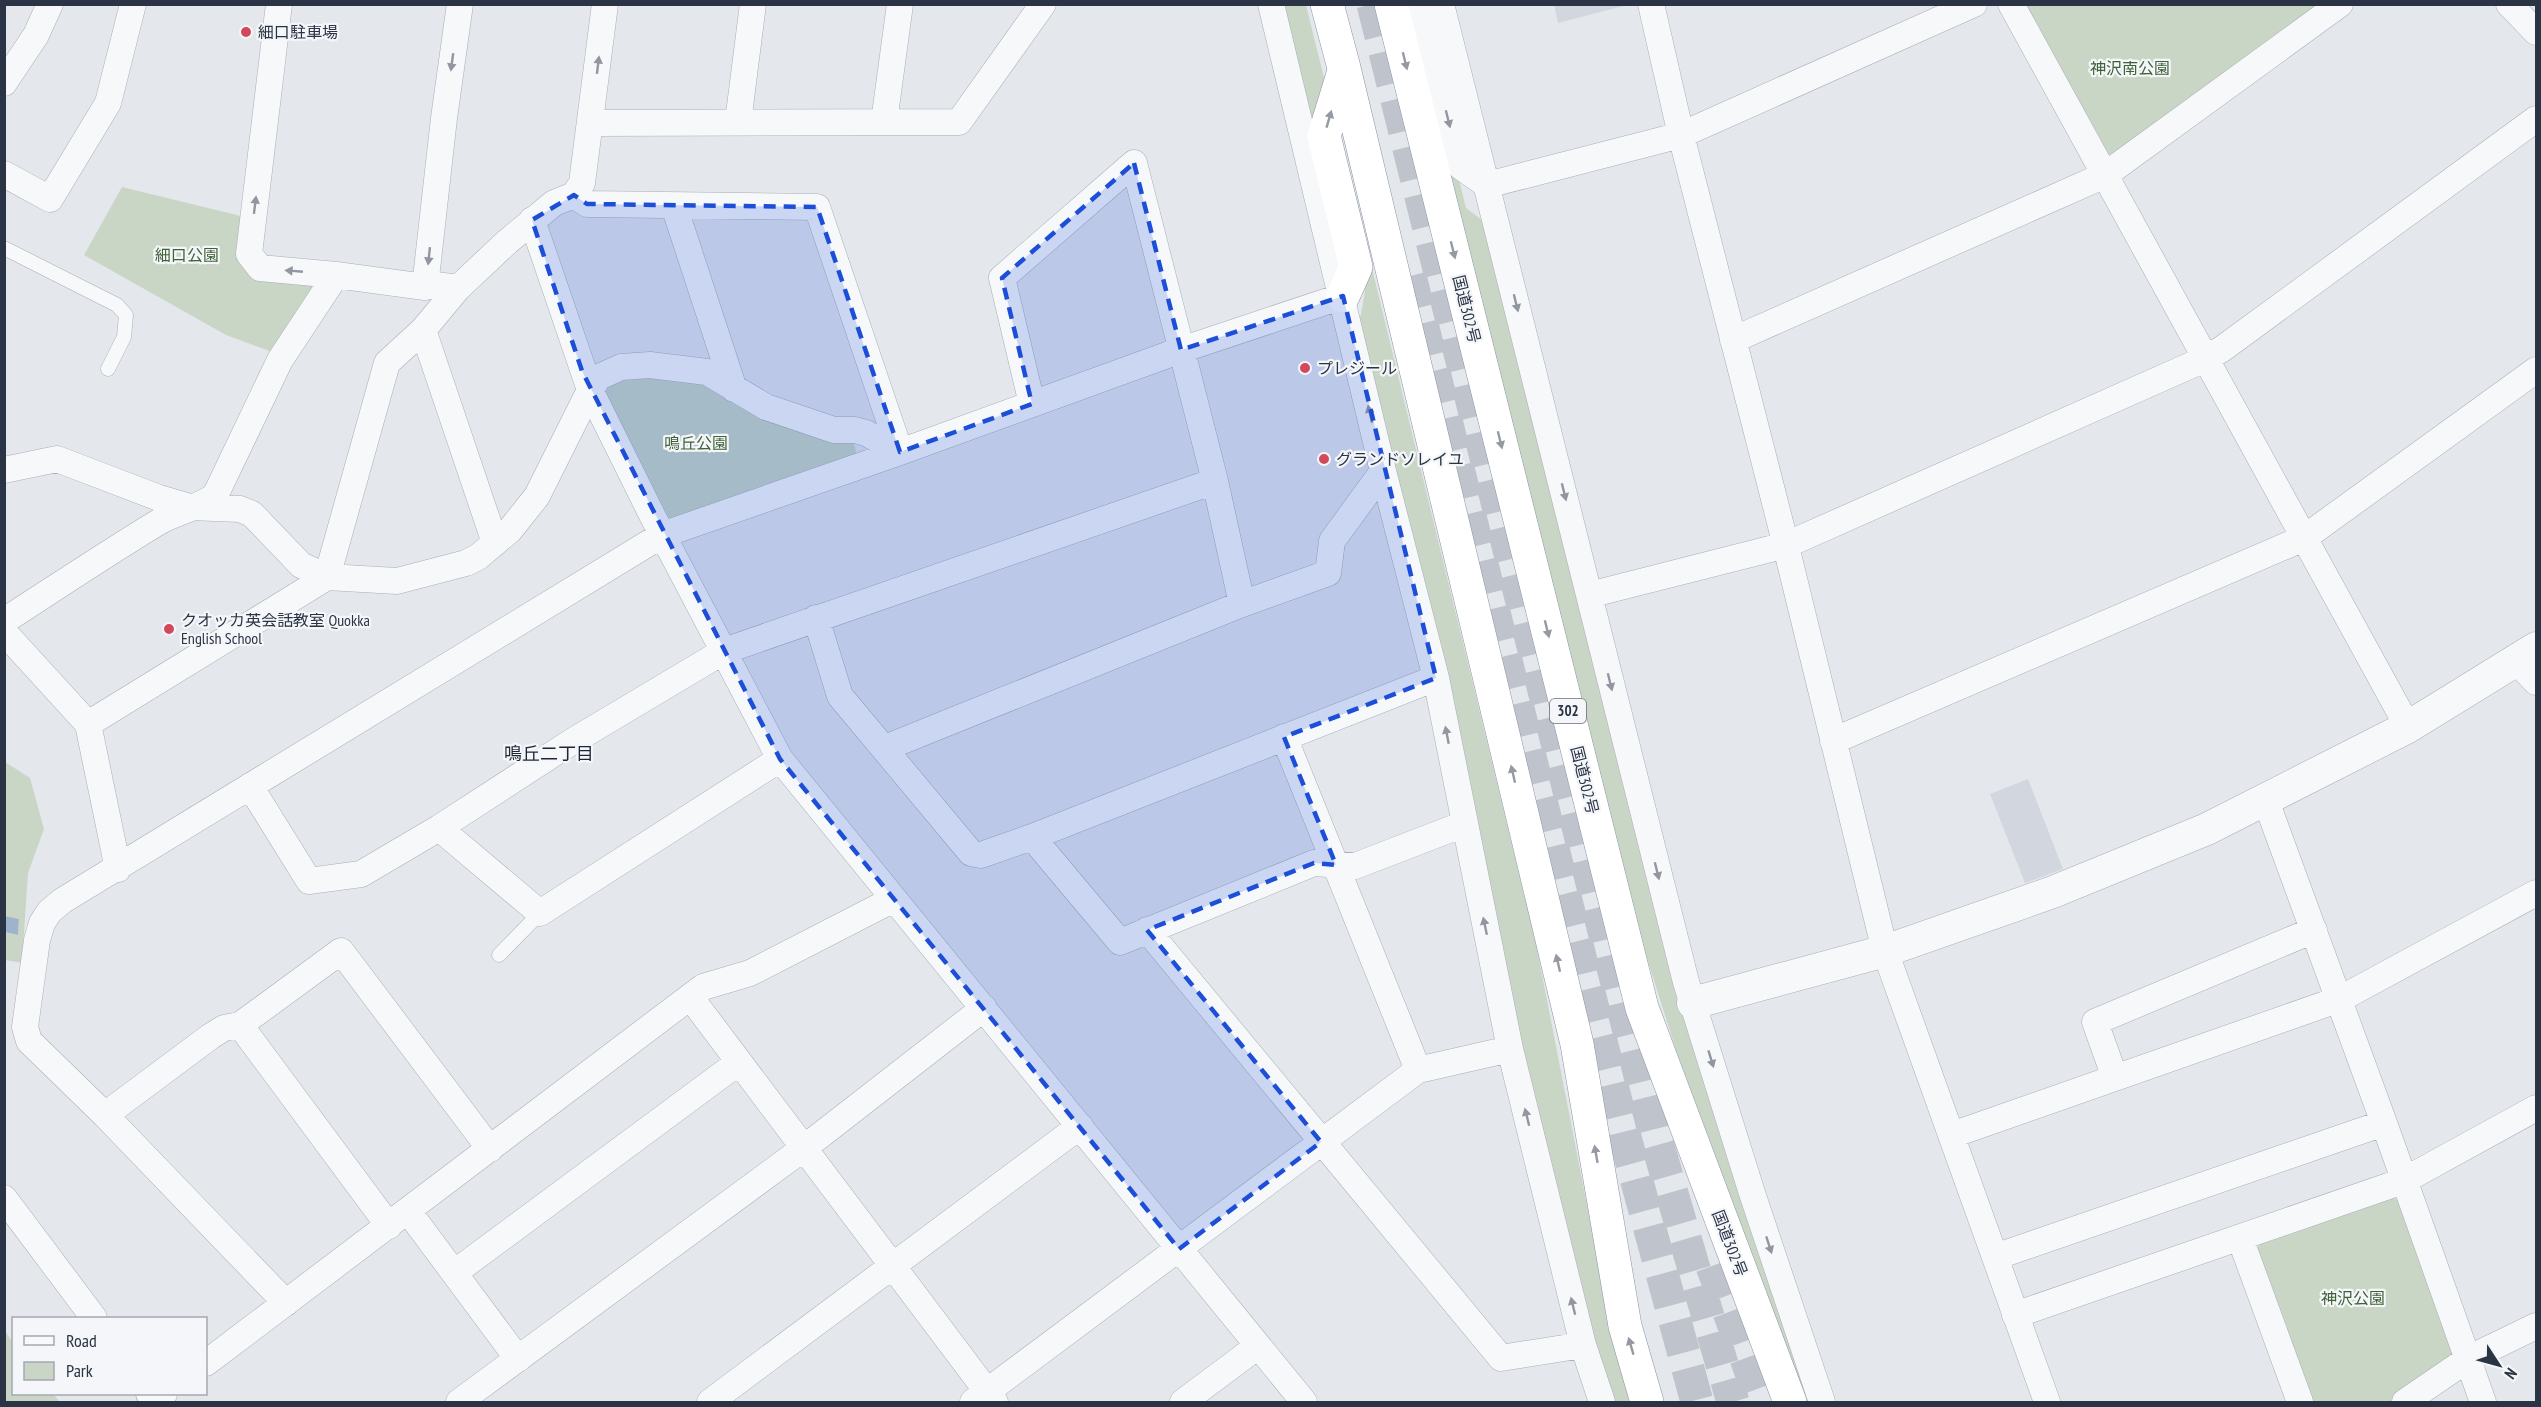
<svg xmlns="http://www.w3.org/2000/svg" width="2541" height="1407" font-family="'PT Sans Narrow','Noto Sans JP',sans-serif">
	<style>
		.built { fill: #d2d6de }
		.green { fill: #c9d6c5 }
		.water { fill: #9fb4cc }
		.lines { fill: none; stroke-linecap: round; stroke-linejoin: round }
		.motorway-tunnel { stroke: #bfc3cb; stroke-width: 33; stroke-dasharray: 33 16; stroke-linecap: butt }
		.service-casing { stroke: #a9aeb7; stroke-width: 15 }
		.minor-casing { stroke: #a9aeb7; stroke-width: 27 }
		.tertiary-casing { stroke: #a9aeb7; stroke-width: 33 }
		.trunk-casing { stroke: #8b94a3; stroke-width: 34 }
		.service { stroke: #f7f8fa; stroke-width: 14 }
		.minor { stroke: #f7f8fa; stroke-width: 26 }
		.tertiary { stroke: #f7f8fa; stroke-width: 32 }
		.trunk { stroke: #fff; stroke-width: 33 }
		.oneway { fill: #959aa2 }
		.oneway2 { fill: #9196a0 }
		.marked { fill: #1d4ed8; fill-opacity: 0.2; stroke: #1d4ed8; stroke-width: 4.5; stroke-dasharray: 12 8; stroke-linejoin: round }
		.poi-dot { fill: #d1495b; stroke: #f4f6f9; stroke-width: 2 }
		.labels { text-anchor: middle; stroke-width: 4.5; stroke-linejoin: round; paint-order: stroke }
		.shield { fill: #f4f6f9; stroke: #676e7b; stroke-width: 1.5 }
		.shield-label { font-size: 15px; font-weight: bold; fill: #2b3445 }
		.poi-label { font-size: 16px; fill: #2b3445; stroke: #f4f6f9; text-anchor: start }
		.park-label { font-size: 16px; fill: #3f6138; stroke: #f4f6f9 }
		.street-label { font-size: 16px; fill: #2b3445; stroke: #f4f6f9 }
		.neighbourhood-label { font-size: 18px; fill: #1d2536; stroke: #f4f6f9 }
	</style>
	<rect width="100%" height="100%" fill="#e4e7ec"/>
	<path class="built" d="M 1554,4 L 1627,4 L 1627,5 L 1558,23 Z
		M 2028,779 L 2063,869 L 2025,883 L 1990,794 Z"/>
	<path class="green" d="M 1279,5 L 1306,5 L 1327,90 L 1351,267 Z
		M 2025,5 L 2325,5 L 2115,155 L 2103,153 Z
		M 1411,14 L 1420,22 L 1466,208 L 1486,223 L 1815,1402 L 1807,1402 L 1675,1047 L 1635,920 Z
		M 122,187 L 245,217 L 239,259 L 309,281 L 318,296 L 278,354 L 226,335 L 84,255 Z
		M 1370,260 L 1536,944 L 1603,1287 L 1631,1402 L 1608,1402 L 1588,1336 L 1359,322 C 1365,301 1365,281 1370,260 Z
		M 621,372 L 704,376 L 852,437 L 857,455 L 672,519 L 661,513 L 598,392 Z
		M 5,762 L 30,778 L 44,829 L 28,873 L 22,963 L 5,960 L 4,932 L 18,935 L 19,919 L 5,916 Z
		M 2388,1195 L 2401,1202 L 2454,1349 L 2447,1363 L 2391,1402 L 2309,1402 L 2255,1253 L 2261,1241 Z
		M 5,1331 L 13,1343 L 14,1394 L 53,1394 L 60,1402 L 5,1402 Z"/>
	<path class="water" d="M 5,916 L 19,919 L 18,935 L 5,932 Z"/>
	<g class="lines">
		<path class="motorway-tunnel" d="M 1373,4 L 1654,1132 L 1733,1402
			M 1410,276 L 1626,1141 L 1697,1402
			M 1712,1266 L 1762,1402"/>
		<g class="service-casing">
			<path id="service" d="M 4,248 L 117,305 L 126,315 L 124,337 L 108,369
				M 499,955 L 540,913"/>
		</g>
		<g class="minor-casing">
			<path id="minor" d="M 279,4 L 249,254 L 260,268 L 336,275 L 425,287 L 436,285 L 458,288 L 507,242 L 554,203 L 574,195 L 582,183 L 605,4
				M 1271,4 L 1383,471 L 1436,678 L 1510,1049 L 1583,1345 L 1602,1402
				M 1413,4 L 1422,15 L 1460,166 L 1487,185
				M 1441,4 L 1686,982 L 1752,1193 L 1822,1402
				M 1651,4 L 1681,135 L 1974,4
				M 2011,4 L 2408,727
				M 2509,4 L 2536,32
				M 4,83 L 36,35 L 50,4
				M 738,122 L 753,4
				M 884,122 L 900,4
				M 590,123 L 959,122 L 1043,4
				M 4,174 L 50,199 L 108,103 L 133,4
				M 1487,185 L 1681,135 L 1782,530 L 1885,951 L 2047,1402
				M 574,195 L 587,204 L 817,207 L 900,452
				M 674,206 L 734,389
				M 532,220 L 590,390 L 652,515 L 780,759 L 1304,1402
				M 425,287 L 444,118 L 460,4
				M 423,330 L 495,543
				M 1733,340 L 2105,175 L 2340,4
				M 1032,404 L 1002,278 L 1134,163 L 1215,481 L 1242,604
				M 4,470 L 57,459 L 159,498 L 190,507 L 240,509 L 252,514 L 301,565 L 327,577 L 397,581 L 466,563 L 478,557 L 510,530 L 537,496 L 590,390 L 599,377 L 621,367 L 650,365 L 707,372 L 766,407 L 834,430 L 855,430 L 866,433 L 900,452
				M 1589,595 L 1786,545 L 2205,359 L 2222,349 L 2536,119
				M 816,618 L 840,696 L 971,853 L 981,855 L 1032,837 L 1436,678
				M 4,621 C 55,588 106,554 157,523 C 175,512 199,508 215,496 L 280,360 L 336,275
				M 4,632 L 88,724 L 118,869
				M 2517,662 L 2536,682
				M 88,724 L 327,577 L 387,363 L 423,330 L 458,288
				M 1284,737 L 1418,1070
				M 1833,741 L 2304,538 L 2536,370
				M 885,748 L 1242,604 L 1328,573 L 1332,541 L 1383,471
				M 250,786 L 309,881 L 361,874 L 439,828 L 573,741 L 724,651 L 1215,481
				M 2266,801 L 2384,1123 L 2483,1402
				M 439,828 L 540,913 L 780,759
				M 1032,837 L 1120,942 L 1314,863 L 1355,866 L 1464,824
				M 1147,930 L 1501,1358 L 1583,1345
				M 691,998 L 995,1402
				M 2115,1078 L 2095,1022 L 2314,930
				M 105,1115 L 211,1036 L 224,1028 L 240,1025
				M 1952,1135 L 2340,999 L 2536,893
				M 4,1198 L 94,1318
				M 408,1211 L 518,1359
				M 389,1226 L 240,1025 L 341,951 L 490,1149
				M 2240,1238 L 2300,1402
				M 1995,1257 L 2384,1123
				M 454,1273 L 739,1062
				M 286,1303 L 105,1115 L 29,1041 L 25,1027 L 37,940 L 42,923 L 49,912 L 62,901 L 662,535 L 900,452 L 1181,350 L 1343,296
				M 2015,1315 L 2403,1181 L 2536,1108
				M 206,1363 L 703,987 L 750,973 L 894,899
				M 149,1394 L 155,1401 L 164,1394
				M 459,1402 L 804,1148 L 984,1008
				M 710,1402 L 1080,1126
				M 973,1402 L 1418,1070 L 1510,1049
				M 1183,1402 L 1258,1346
				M 2405,1402 L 2468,1359 L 2536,1326"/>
		</g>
		<g class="tertiary-casing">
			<path id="tertiary" d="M 1693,1003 L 1885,951 L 2053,892 L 2207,829 L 2408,727 L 2536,648"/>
		</g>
		<g class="trunk-casing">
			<path id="trunk" d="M 1327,4 L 1344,68 L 1577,1044 L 1625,1326 L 1647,1402
				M 1391,4 L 1642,1008 L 1790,1402
				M 1343,296 L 1356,267 L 1324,136 L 1344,71"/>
		</g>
		<use href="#service" class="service"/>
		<use href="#minor" class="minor"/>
		<use href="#tertiary" class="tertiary"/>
		<use href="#trunk" class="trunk"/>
	</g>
	<defs><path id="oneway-solid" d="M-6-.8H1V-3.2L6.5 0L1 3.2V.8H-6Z" transform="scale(1.5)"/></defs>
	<g class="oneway">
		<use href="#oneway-solid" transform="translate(1405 61) rotate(76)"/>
		<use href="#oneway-solid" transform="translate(1329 119) rotate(-74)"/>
		<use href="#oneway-solid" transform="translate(1453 250) rotate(76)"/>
		<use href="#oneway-solid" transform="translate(1500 440) rotate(76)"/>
		<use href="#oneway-solid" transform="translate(1547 629) rotate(76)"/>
		<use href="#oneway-solid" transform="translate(1513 774) rotate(-103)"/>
		<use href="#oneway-solid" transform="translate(1558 963) rotate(-103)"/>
		<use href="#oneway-solid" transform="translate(1596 1154) rotate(-100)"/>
		<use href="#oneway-solid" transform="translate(1631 1346) rotate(-106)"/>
	</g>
	<g class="oneway2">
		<use href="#oneway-solid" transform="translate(452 62) rotate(98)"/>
		<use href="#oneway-solid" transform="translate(598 65) rotate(-83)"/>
		<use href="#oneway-solid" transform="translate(1448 119) rotate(76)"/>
		<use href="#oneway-solid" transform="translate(255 205) rotate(-83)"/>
		<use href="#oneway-solid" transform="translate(429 256) rotate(96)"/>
		<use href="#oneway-solid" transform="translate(294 271) rotate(-175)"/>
		<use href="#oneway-solid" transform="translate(1516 303) rotate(76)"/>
		<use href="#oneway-solid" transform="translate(1370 414) rotate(-103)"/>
		<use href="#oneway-solid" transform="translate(1564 492) rotate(76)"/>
		<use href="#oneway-solid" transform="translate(1610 682) rotate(76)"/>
		<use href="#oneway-solid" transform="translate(1447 735) rotate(-101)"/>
		<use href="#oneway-solid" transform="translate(1657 871) rotate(76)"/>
		<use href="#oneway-solid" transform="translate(1485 926) rotate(-102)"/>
		<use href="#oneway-solid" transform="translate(1711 1059) rotate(73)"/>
		<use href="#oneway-solid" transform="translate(1527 1117) rotate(-104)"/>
		<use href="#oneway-solid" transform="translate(1769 1245) rotate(72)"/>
		<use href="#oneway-solid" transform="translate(1573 1306) rotate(-104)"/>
	</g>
	<path class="marked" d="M 1134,163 L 1181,350 L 1343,296 L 1436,678 L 1284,737 L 1336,865 L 1314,863 L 1147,930 L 1321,1142 L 1179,1249 L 780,759 L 582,371 L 532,220 L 574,195 L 587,204 L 817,207 L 900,452 L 1032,404 L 1002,278 Z"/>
	<g class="poi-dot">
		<circle cx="246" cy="32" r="6"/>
		<circle cx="1305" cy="368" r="6"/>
		<circle cx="1324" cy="459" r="6"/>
		<circle cx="169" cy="629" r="6"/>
	</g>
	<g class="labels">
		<rect class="shield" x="1550" y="699" width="36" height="24" rx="4.5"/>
		<g class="shield-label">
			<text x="1568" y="716">302</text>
		</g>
		<g class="poi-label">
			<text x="258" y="38">細口駐車場</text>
			<text x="1317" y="374">プレジール</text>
			<text x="1336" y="465">グランドソレイユ</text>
			<text x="181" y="626">クオッカ英会話教室 Quokka<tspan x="181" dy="18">English School</tspan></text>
		</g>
		<g class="park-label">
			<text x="2130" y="74">神沢南公園</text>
			<text x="187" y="261">細口公園</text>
			<text x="696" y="449">鳴丘公園</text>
			<text x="2353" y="1304">神沢公園</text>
		</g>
		<g class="street-label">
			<text transform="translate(1467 309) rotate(76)" y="6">国道302号</text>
			<text transform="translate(1585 780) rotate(76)" y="6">国道302号</text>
			<text transform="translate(1730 1243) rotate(69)" y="6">国道302号</text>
		</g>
		<g class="neighbourhood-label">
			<text x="549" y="760">鳴丘二丁目</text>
		</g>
	</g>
	<rect width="2541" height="1407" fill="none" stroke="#2b3445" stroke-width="12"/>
	<rect x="12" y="1317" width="195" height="78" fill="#f4f6f9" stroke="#a4a8b1" stroke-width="1.5"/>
	<rect x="24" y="1336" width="30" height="9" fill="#f7f8fa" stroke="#a4a8b1" stroke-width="1.5"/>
	<text x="66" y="1347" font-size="18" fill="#2b3445">Road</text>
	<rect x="24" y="1362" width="30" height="18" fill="#c9d6c5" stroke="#a4a8b1" stroke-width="1.5"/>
	<text x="66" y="1377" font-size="18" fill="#2b3445">Park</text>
	<g transform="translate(2499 1365) rotate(126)" stroke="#f4f6f9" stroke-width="4.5" paint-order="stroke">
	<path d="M0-4.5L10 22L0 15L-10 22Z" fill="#2b3445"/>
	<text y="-9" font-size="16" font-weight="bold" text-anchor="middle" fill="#2b3445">N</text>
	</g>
</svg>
